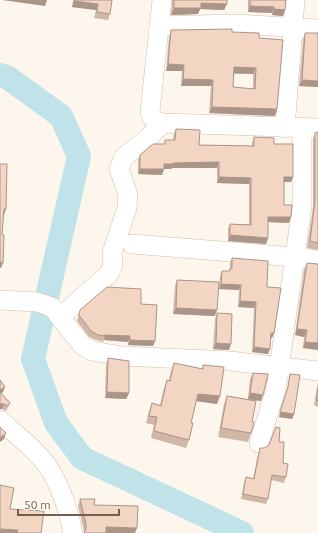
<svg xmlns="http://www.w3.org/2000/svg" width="318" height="533" font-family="Ubuntu,sans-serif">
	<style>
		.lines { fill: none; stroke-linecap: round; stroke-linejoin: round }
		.river { stroke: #bfe3e8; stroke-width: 24 }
		.minor-casing { stroke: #d1beb0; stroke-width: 20 }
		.minor { stroke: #fff; stroke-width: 19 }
		.wall { fill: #d1b7a8; fill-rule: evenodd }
		.shaded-wall { fill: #aa9588 }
		.building { fill: #f3d5c3; stroke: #aa9588; fill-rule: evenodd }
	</style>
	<rect width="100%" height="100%" fill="#fdf6ec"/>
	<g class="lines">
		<path class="river" d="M 0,75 L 7,77 L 61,116 L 79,156 L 33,359 L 56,423 L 82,458 L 242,533"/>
		<g class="minor-casing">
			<path id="minor" d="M 162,0 L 150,111 C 151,119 156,122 163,123 L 318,128
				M 159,26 L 236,24 L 318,29
				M 285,128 L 295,0
				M 132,244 L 295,257 L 318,260
				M 0,300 L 37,302 L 52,307 L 82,345 L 92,351 L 122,356 L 230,361 L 318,371
				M 60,317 L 109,274 L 113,265 L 112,253 L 127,208 L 128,195 L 119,169 L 124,157 L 148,138 L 163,123
				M 0,420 C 16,435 43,455 53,475 C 63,493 69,513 73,533
				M 259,443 L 276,389 L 302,207 L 302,128"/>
		</g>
		<use href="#minor" class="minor"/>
	</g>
	<path class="wall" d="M 73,0 L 112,0 L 110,14 L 108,20 L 94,18 L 96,10 L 72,7 Z
		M 172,0 L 227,0 L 224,10 L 200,9 L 198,14 L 171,15 Z
		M 248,0 L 286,0 L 285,10 L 283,16 L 272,15 L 272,13 L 248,12 Z
		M 171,30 L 232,32 L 259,38 L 275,116 L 209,113 L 211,86 L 181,86 L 182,71 L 166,71 L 169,37 ZM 233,74 L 253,74 L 253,89 L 233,87 Z
		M 305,33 L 318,87 L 299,86 L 303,39 Z
		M 176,129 L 199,145 L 252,146 L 252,143 L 254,137 L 274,144 L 293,177 L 291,182 L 284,182 L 284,205 L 289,223 L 268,222 L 268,238 L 266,244 L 228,241 L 228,229 L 230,224 L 249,224 L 249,184 L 217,183 L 217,168 L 172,168 L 171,169 L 164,169 L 162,175 L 138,174 L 138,160 L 140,155 L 164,144 L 165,140 L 173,140 L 174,134 Z
		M 318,132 L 318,250 L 307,248 L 313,207 L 313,139 L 315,133 Z
		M 232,258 L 267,287 L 274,333 L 272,338 L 270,338 L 268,354 L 252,352 L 254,308 L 238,307 L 239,290 L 219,289 L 220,276 L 222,271 L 229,271 L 230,268 L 230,263 Z
		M 307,263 L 318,350 L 303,348 L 304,337 L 295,335 L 304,269 Z
		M 177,280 L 215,316 L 173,314 L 175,286 Z
		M 141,304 L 153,346 L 128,345 L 128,342 L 104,340 L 103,342 L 96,340 L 89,337 L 77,321 L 80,310 Z
		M 217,313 L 229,350 L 213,349 L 215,319 Z
		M 108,358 L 129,393 L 126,399 L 105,398 L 106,364 Z
		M 174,363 L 202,369 L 203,365 L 217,404 L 196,401 L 191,423 L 189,440 L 186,448 L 151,438 L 154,425 L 146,423 L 149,411 L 152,403 L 160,405 L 164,388 L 167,380 L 169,380 L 171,371 Z
		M 253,373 L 261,401 L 251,400 L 252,422 L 251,433 L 248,442 L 218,437 L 224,404 L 227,396 L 248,399 L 250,379 Z
		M 290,374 L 294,414 L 292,419 L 279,417 L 287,392 L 289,379 Z
		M 0,380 L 3,392 L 1,393 L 10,403 L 6,411 L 2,409 L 0,409 Z
		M 318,382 L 318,407 L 314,405 Z
		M 279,442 L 286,477 L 284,483 L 271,480 L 268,499 L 266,504 L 241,499 L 244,483 L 246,477 L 253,479 L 258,454 L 260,448 L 264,448 Z
		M 80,499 L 94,505 L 135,533 L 84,533 L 84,531 L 78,506 Z"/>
	<path class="shaded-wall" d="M 2,0 L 47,0 L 45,6 Z
		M 74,1 L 98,4 L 96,10 L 72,7 Z
		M 201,3 L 227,4 L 224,10 L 200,9 L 198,14 L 171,15 L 174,8 Z
		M 250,6 L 274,7 L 272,13 L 248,12 Z
		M 274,9 L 285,10 L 283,16 L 272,15 Z
		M 168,64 L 184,65 L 182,71 L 166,71 Z
		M 234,67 L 256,68 L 253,74 L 231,73 Z
		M 183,79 L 213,80 L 211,86 L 181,86 Z
		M 302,80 L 318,81 L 318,87 L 299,86 Z
		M 212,107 L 277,109 L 275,116 L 209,113 Z
		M 219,162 L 217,168 L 172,168 L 171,169 L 164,169 L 162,175 L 138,174 L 140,169 L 164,164 L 173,163 Z
		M 219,177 L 251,178 L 249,184 L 217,183 Z
		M 284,177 L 293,177 L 291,182 L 282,182 Z
		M 4,209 L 6,209 L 4,215 L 2,214 Z
		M 268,217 L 291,217 L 289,223 L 266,222 Z
		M 230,235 L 268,238 L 266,244 L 228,241 Z
		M 0,262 L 3,263 L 1,268 L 0,268 Z
		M 221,284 L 241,285 L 239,290 L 219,289 Z
		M 240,301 L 256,302 L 254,308 L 238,307 Z
		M 176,308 L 217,310 L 215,316 L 173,314 Z
		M 297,329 L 307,330 L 304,337 L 295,335 Z
		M 271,333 L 274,333 L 272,338 L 269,338 Z
		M 105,335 L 130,336 L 128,342 L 104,340 Z
		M 130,340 L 155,341 L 153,346 L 128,345 Z
		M 305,342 L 318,343 L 318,350 L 303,348 Z
		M 216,343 L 231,344 L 229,350 L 213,349 Z
		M 254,347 L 270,349 L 268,354 L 252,352 Z
		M 5,387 L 3,392 L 0,394 L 0,390 Z
		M 107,392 L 129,393 L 126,399 L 105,398 Z
		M 250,393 L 263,395 L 261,401 L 248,399 Z
		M 198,394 L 220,396 L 217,404 L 195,401 Z
		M 0,404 L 4,404 L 2,409 L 0,409 Z
		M 280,412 L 294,414 L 292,419 L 279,417 Z
		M 6,433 L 4,439 L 0,442 L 0,438 Z
		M 106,527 L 137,528 L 135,533 L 104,533 Z
		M 0,529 L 18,530 L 17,533 L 0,533 Z"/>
	<path class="building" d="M 75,0 L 112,0 L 110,14 L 97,12 L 98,4 L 74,1 Z
		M 174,0 L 227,0 L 227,4 L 201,3 L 201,8 L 174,8 Z
		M 250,0 L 286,0 L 285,10 L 274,9 L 274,7 L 250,6 Z
		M 232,29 L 232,32 L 259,33 L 259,38 L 283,40 L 277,109 L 212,107 L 213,80 L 183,79 L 184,65 L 168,64 L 171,30 ZM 234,67 L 256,68 L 255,89 L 233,87 Z
		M 305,33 L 318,33 L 318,81 L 302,80 Z
		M 176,129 L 200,130 L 199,145 L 254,146 L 254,137 L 274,138 L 274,144 L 293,144 L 293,177 L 284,177 L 284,205 L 292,205 L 291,217 L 268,217 L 268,238 L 230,235 L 230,224 L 251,225 L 251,178 L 219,177 L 219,162 L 173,163 L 173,164 L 164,164 L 164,169 L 140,169 L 140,155 L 153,144 L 165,144 L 165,140 L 175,140 Z
		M 318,132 L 318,243 L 310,241 L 315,201 L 315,133 Z
		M 0,164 L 7,164 L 6,209 L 4,209 L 2,235 L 4,235 L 3,263 L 0,262 Z
		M 232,258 L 268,261 L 267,287 L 281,288 L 274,333 L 271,333 L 270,349 L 254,347 L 256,302 L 240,301 L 241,285 L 221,284 L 222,271 L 230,271 L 230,268 L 232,268 Z
		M 307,263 L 318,264 L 318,343 L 305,342 L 307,330 L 297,329 Z
		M 177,280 L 219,282 L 217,310 L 176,308 Z
		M 107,287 L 141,289 L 141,304 L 157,305 L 155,341 L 130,340 L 130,336 L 105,335 L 105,336 L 98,335 L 91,331 L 79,315 L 80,310 Z
		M 217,313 L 232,314 L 231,344 L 216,343 Z
		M 108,358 L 129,361 L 129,393 L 107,392 Z
		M 174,363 L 203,369 L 203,365 L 224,367 L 220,396 L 198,394 L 191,423 L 193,423 L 189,440 L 154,431 L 157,417 L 149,416 L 152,403 L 161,406 L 167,380 L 170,381 Z
		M 253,373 L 268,374 L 263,395 L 250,393 Z
		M 290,374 L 300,375 L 294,414 L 280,412 L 288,387 Z
		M 0,380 L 5,387 L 0,390 Z
		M 318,388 L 318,401 L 316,400 Z
		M 0,392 L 10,403 L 8,406 L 4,404 L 0,404 Z
		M 227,396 L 256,401 L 252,422 L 254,422 L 251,433 L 221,428 Z
		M 0,427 L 6,433 L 0,438 Z
		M 276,427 L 280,428 L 279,442 L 284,442 L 283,463 L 288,464 L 286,477 L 272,475 L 268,499 L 243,494 L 246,477 L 254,479 L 260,448 L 264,448 L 269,445 Z
		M 0,485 L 14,488 L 10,509 L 44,511 L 41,533 L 17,533 L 18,530 L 0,529 Z
		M 80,499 L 95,499 L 94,505 L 138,506 L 137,528 L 106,527 L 106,533 L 84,533 L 86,529 L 86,524 Z"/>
	<path d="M18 509v6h101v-6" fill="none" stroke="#7a5c4d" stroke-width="2"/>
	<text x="24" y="509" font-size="12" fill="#7a5c4d" stroke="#fffaf3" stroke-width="3" paint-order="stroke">50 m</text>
</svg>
